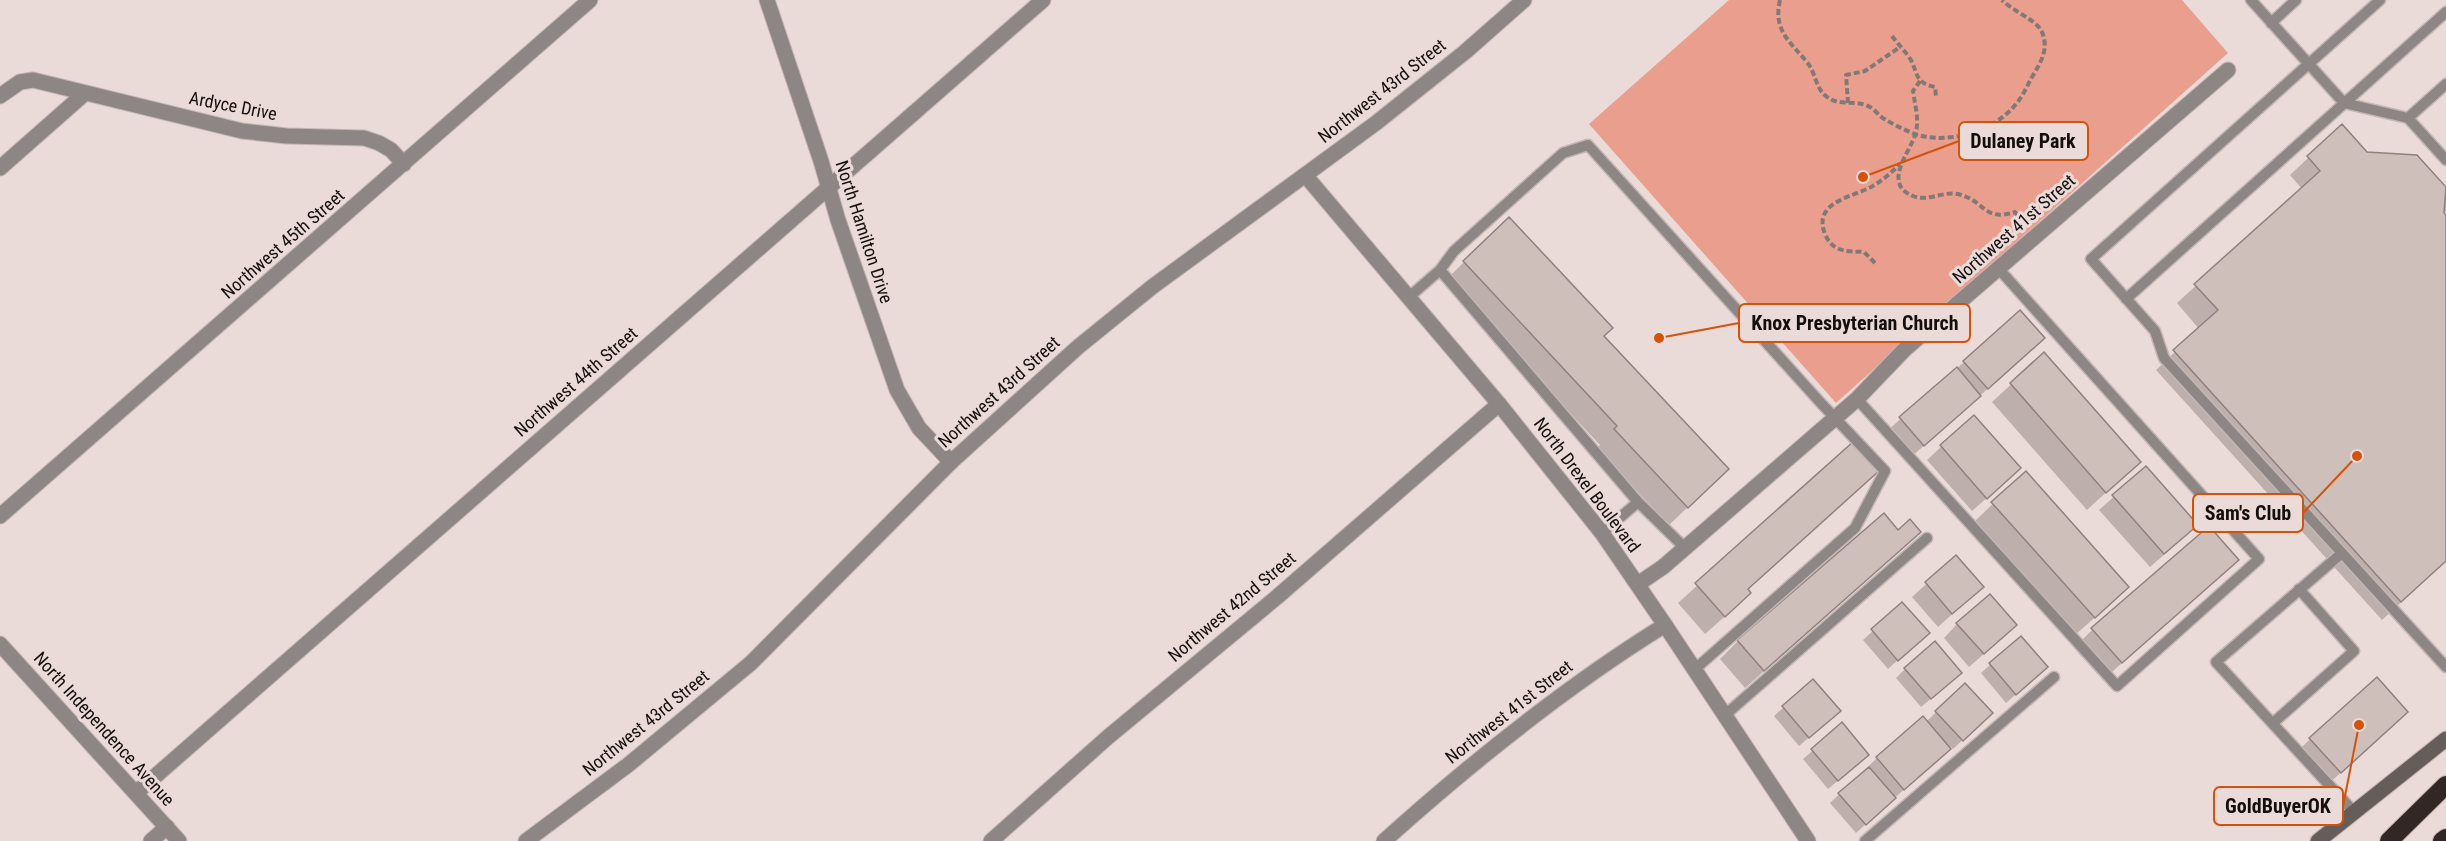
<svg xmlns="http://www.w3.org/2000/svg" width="2446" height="841" font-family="'Roboto Condensed',sans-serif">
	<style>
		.green { fill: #ea9e8d }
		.shadow { fill: #0003 }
		.building { fill: #cebfbb; stroke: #90817e; stroke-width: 1.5 }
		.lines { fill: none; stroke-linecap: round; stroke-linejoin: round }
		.service-casing { stroke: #c4b6b3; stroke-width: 13 }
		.minor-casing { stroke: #c4b6b3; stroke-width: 17 }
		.tertiary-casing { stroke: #c4b6b3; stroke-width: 17 }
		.secondary-casing { stroke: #c4b6b3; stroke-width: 17 }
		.motorway-casing { stroke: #c4b6b3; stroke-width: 20 }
		.path { stroke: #847876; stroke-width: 4; stroke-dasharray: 6 3; stroke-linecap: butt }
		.service { stroke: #8d8685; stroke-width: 10 }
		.minor { stroke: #8d8685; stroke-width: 15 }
		.tertiary { stroke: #8d8685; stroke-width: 15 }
		.secondary { stroke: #665c5a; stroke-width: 15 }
		.motorway { stroke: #332725; stroke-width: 18 }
		.labels { text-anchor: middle; stroke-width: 6; stroke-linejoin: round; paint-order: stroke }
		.street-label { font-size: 18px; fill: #140e0d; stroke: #ebdbd8 }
		.leader { fill: none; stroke: #d3520c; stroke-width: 2 }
		.callout-dot { fill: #d3520c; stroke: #ebdbd8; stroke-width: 2 }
		.callout { fill: #ebdbd8; stroke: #d3520c; stroke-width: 2 }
		.callout-label { font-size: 20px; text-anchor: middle; font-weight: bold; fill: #140e0d }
	</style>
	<rect width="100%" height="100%" fill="#ebdbd8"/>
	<path class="green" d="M 1729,0 L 2182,0 L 2228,53 L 1836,403 L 1589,124 Z"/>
	<path class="shadow" d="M 2342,126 L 2366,153 L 2416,157 L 2446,189 L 2446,211 L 2443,214 L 2446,217 L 2446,561 L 2382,620 L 2156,370 L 2199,329 L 2177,303 L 2302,189 L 2290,175 Z
		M 1464,262 L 1602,336 L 1709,487 L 1669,525 L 1597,449 L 1600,445 L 1446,280 Z
		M 2029,352 L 1909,459 L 1886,432 L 1964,362 Z
		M 2044,354 L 2139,462 L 2087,510 L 1992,402 Z
		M 1973,417 L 2005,482 L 1972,511 L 1927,460 Z
		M 1854,443 L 1878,470 L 1747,590 L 1731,611 L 1705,634 L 1678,603 Z
		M 2146,468 L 2182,539 L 2150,567 L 2099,510 Z
		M 2025,473 L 2109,605 L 2075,635 L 1974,522 Z
		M 1900,550 L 1745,688 L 1720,659 L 1738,641 Z
		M 1956,557 L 1982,587 L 1938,627 L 1912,597 Z
		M 2237,560 L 2103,680 L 2074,648 L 2092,630 Z
		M 1902,604 L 1918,642 L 1888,669 L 1863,640 Z
		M 1957,624 L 2001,639 L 1969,667 L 1944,638 Z
		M 2020,638 L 2037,676 L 2006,703 L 1981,673 Z
		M 1905,669 L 1951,682 L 1921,707 L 1896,678 Z
		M 1813,681 L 1829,720 L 1799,746 L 1774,716 Z
		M 1936,712 L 1982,722 L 1953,749 L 1951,747 L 1856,833 L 1830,803 L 1877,758 L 1926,722 Z
		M 1842,725 L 1858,764 L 1828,789 L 1803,759 Z
		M 2392,726 L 2326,786 L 2296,753 L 2310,739 Z"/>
	<path class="building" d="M 2342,124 L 2367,152 L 2417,155 L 2446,187 L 2444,213 L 2446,215 L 2446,561 L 2401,602 L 2173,350 L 2218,310 L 2194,284 L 2320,171 L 2307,156 Z
		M 1509,217 L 1613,328 L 1604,336 L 1729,469 L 1688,508 L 1614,429 L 1617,426 L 1463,261 Z
		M 2020,310 L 2045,338 L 1988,389 L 1963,361 Z
		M 2044,352 L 2141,462 L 2106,493 L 2010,383 Z
		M 1957,367 L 1981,396 L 1924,446 L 1899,417 Z
		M 1974,415 L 2021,468 L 1987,499 L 1940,445 Z
		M 1854,441 L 1880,470 L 1748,589 L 1751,593 L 1725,617 L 1695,583 Z
		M 2146,466 L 2198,525 L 2164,554 L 2112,495 Z
		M 2026,471 L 2129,587 L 2095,618 L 1991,502 Z
		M 1884,513 L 1898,530 L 1910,519 L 1921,532 L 1764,671 L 1737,640 Z
		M 2209,526 L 2239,560 L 2122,663 L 2091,628 Z
		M 1956,555 L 1984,587 L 1952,614 L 1925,582 Z
		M 1990,594 L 2017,625 L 1984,654 L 1956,623 Z
		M 1902,602 L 1930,633 L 1898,661 L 1871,629 Z
		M 2021,636 L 2048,667 L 2016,695 L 1989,663 Z
		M 1935,641 L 1962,673 L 1931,699 L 1904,668 Z
		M 2377,677 L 2408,712 L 2341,773 L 2309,738 Z
		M 1813,679 L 1841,711 L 1809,738 L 1782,706 Z
		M 1965,683 L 1993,713 L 1963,741 L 1935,711 Z
		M 1923,716 L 1951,749 L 1904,790 L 1876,757 Z
		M 1842,722 L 1869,755 L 1838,781 L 1811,749 Z
		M 1869,767 L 1896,798 L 1866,825 L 1838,793 Z"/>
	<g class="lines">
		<g class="service-casing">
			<path id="service" d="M 2251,0 L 2344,103 L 2408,118 L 2446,160
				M 2380,0 L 2091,259 L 2155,331 L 2164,358 L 2446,667
				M 2271,23 L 2296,0
				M 2408,118 L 2446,84
				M 1440,270 L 1638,502 L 1685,548
				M 1409,297 L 1440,270 L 1454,251 L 1563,153 L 1588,145 L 1819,401 L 1885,471 L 1855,528 L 1694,670
				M 2126,299 L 2446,12
				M 1857,399 L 2117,686 L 2259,559 L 1998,268
				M 1602,533 L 1638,502
				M 2342,553 L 2216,662 L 2354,812
				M 1724,716 L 1927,538
				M 2273,723 L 2354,651 L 2299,589
				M 1865,841 L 2054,677"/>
		</g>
		<g class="minor-casing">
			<path id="minor" d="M 0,96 L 20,82 L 33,80 L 242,131 L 287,136 L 364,138 L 379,143 L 391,150 L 404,164
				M 0,168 L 84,94
				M 0,516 L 590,0
				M 1638,584 L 1663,567 L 1857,399 L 1905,349 L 2228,70
				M 136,793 L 1043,0
				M 151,841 L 167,827
				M 526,841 L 628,765 L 751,663 L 951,462 L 1078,347 L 1152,287 L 1376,123 L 1465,52 L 1524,0
				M 991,841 L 1108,737 L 1277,597 L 1499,404
				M 1384,841 C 1472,762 1565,687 1665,625"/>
		</g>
		<g class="tertiary-casing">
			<path id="tertiary" d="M 767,0 L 821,161 L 838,220 L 897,390 L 919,428 L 951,462
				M 1305,175 L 1499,404 L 1602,533 L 1665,625 L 1808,841
				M 0,644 L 179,841"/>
		</g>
		<g class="secondary-casing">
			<path id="secondary" d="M 2318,841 L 2446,739"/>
		</g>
		<g class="motorway-casing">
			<path id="motorway" d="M 2389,841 L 2446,785
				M 2442,841 L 2446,838"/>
		</g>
		<path class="path" d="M 1780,0 C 1773,30 1789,41 1807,62 C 1816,73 1815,88 1827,97 C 1840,107 1856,99 1870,107 C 1874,109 1877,113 1880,116 C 1890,123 1901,128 1912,133 C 1946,146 1994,132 2016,104 C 2023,96 2027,86 2032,77 C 2041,62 2050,48 2041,30 C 2034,19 2013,11 2002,0
			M 1892,36 C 1898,44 1906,52 1911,60 C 1918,74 1915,83 1935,87 L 1936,96
			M 1920,81 L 1913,91 C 1915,105 1919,118 1916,132 C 1911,152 1881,183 1913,196 C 1927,202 1943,191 1958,194 C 1986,201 1983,222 2015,212 L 2026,224
			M 1848,103 L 1846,75 L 1865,71 L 1900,47
			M 1875,263 L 1864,252 C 1847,251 1833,253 1825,234 C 1812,202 1853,197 1871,187 C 1882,181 1891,173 1900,164"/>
		<use href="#service" class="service"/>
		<use href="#minor" class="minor"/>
		<use href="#tertiary" class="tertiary"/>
		<use href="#secondary" class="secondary"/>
		<use href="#motorway" class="motorway"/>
	</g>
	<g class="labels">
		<g class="street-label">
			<text transform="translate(1382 91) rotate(-38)" y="6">Northwest 43rd Street</text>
			<text transform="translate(233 106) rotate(11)" y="6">Ardyce Drive</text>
			<text transform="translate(2014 229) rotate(-41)" y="6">Northwest 41st Street</text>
			<text transform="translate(864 232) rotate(72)" y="6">North Hamilton Drive</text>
			<text transform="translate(283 244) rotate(-41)" y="6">Northwest 45th Street</text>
			<text transform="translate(576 382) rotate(-41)" y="6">Northwest 44th Street</text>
			<text transform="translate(999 392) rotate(-42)" y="6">Northwest 43rd Street</text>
			<text transform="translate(1587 485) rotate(53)" y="6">North Drexel Boulevard</text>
			<text transform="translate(1232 607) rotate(-40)" y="6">Northwest 42nd Street</text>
			<text transform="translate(1509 712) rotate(-38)" y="6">Northwest 41st Street</text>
			<text transform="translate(646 723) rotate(-39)" y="6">Northwest 43rd Street</text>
			<text transform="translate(104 729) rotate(48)" y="6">North Independence Avenue</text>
		</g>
	</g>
	<path class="leader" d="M1863 177L1959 141M1659 338L1739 323M2357 456L2303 513M2359 725L2343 806"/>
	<g class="callout-dot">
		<circle cx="1863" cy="177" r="6"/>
		<circle cx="1659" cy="338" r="6"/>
		<circle cx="2357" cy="456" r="6"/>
		<circle cx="2359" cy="725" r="6"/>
	</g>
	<g class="callout">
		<rect x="1959" y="122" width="129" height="38" rx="6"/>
		<rect x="1739" y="304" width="231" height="38" rx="6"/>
		<rect x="2193" y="494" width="110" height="38" rx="6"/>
		<rect x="2214" y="787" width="129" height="38" rx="6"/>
	</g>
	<g class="callout-label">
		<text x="2023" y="148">Dulaney Park</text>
		<text x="1855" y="330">Knox Presbyterian Church</text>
		<text x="2248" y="520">Sam's Club</text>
		<text x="2278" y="813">GoldBuyerOK</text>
	</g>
</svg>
